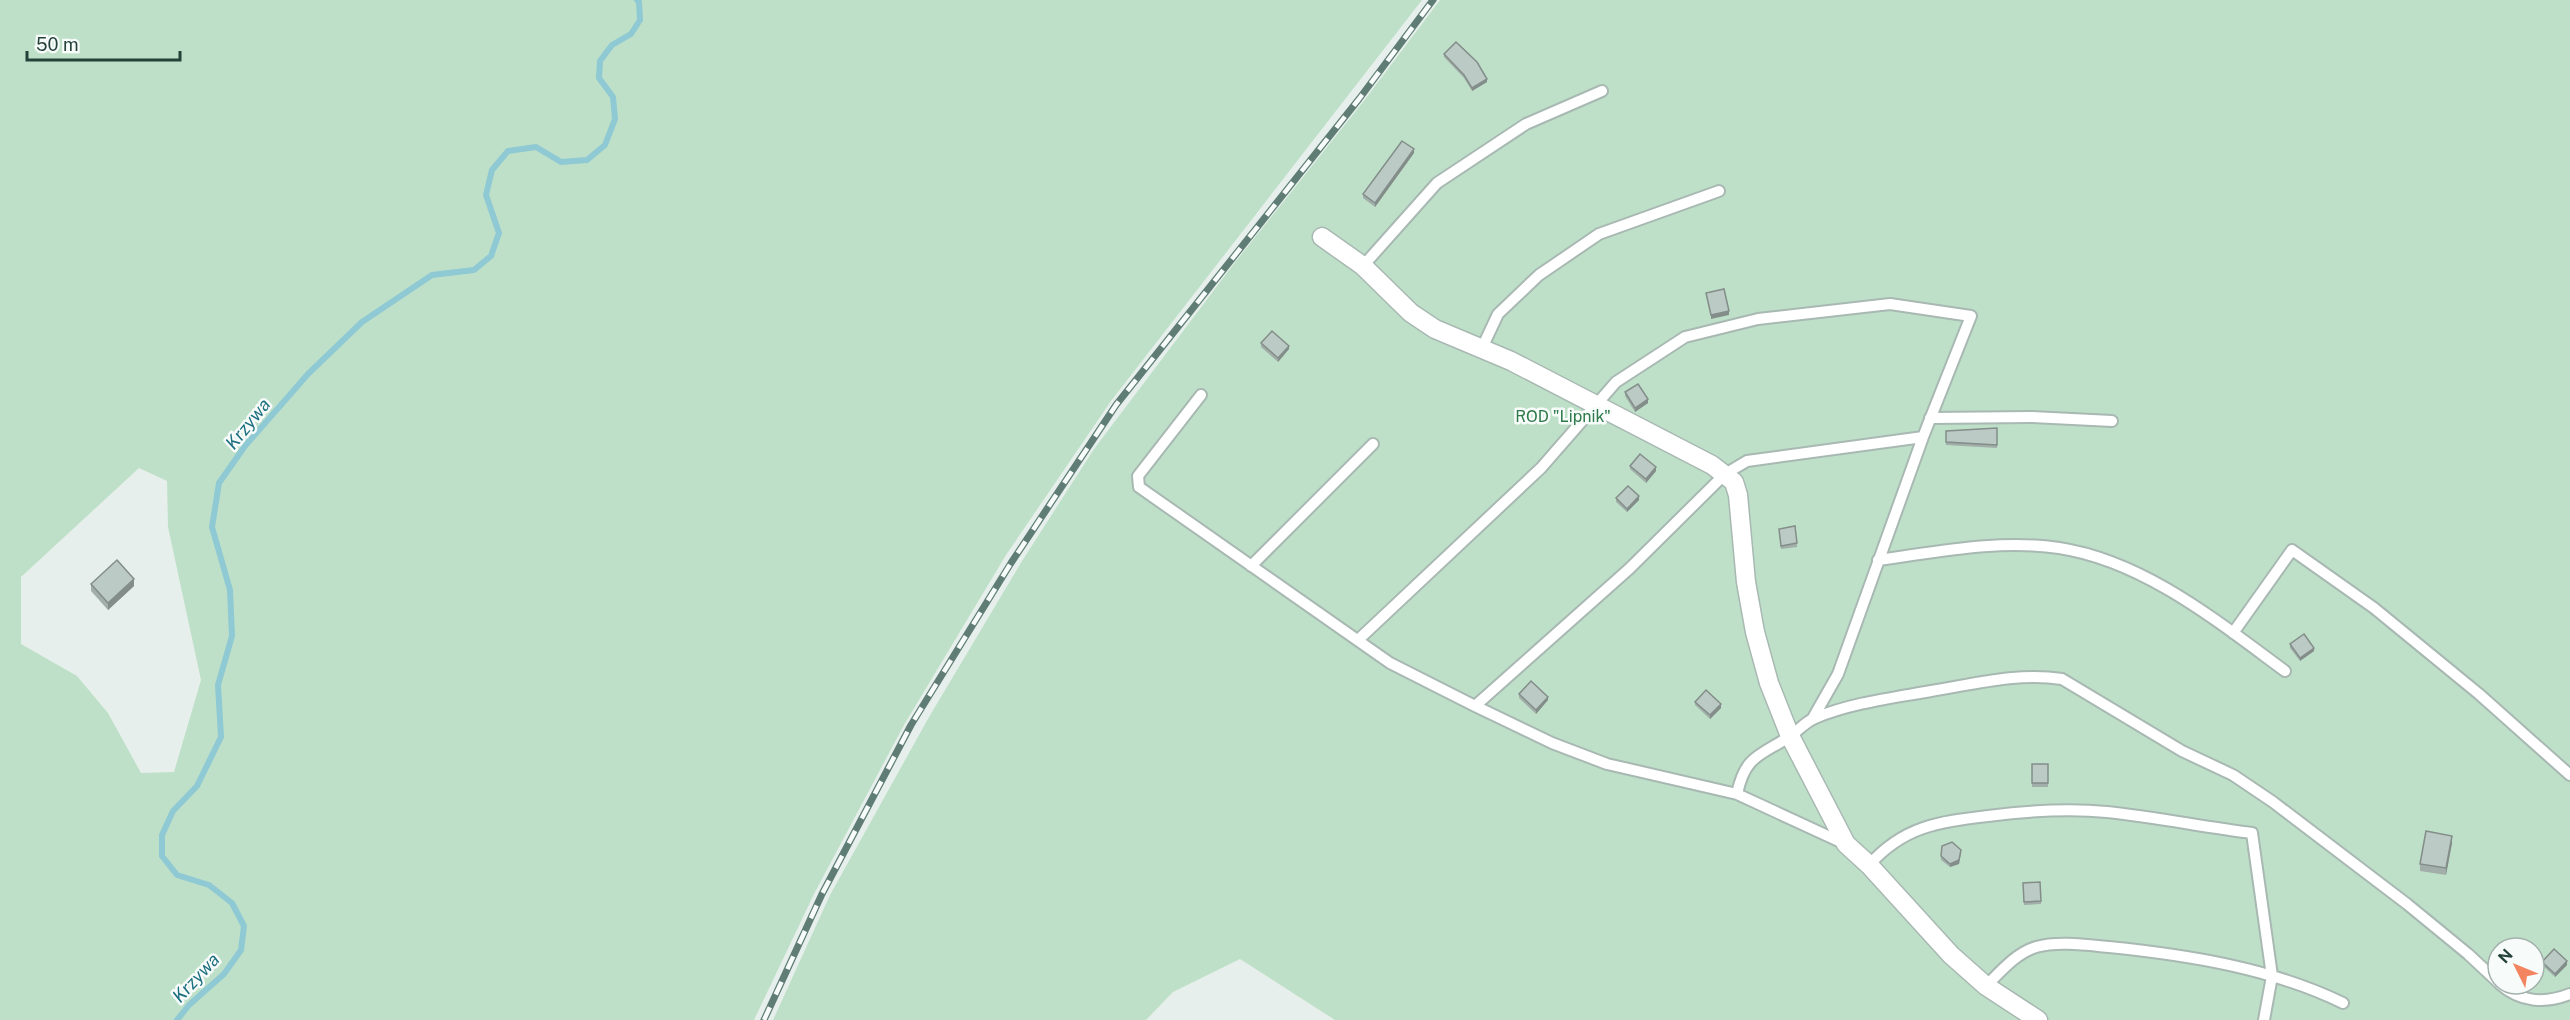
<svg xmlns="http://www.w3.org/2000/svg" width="2570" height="1020" font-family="'Public Sans',sans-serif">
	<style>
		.green { fill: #bfe0c8; fill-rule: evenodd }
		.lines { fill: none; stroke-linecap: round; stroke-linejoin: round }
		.stream { stroke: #8ec9d4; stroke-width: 6 }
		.lane-casing { stroke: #a8b8b2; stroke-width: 14 }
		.street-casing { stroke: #a8b8b2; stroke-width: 21 }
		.lane { stroke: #fff; stroke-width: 10 }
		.street { stroke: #fff; stroke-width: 18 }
		.rail-casing { stroke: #5f7d75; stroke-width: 7 }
		.rail { stroke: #f7fbf9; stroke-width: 4.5; stroke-dasharray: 14; stroke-linecap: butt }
		.wall { fill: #a1aea9 }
		.shaded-wall { fill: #838d89 }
		.building { fill: #bbcac4; stroke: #838d89; stroke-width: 1.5 }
		.labels { text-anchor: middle; stroke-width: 5; stroke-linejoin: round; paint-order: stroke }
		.park-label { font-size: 16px; fill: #2d7a4b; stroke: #f7fbf9 }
		.water-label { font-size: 18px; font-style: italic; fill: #1c6f80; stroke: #f7fbf9 }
	</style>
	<rect width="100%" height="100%" fill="#e6efeb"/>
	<path class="green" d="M 0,0 L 1422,0 L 1111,401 L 1006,555 L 904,725 L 814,894 L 754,1020 L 0,1020 ZM 139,468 L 167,481 L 168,527 L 201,680 L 174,772 L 141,773 L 108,713 L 77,676 L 21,644 L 21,577 Z
		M 1440,0 L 2570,0 L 2570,1020 L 1335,1020 L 1240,959 L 1173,992 L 1146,1020 L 773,1020 L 830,895 L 929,717 L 1022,561 L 1094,449 L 1236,261 L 1363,102 ZM 2498,948 L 2534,948 L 2534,984 L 2498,984 Z"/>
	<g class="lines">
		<path class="stream" d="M 177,1020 L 189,1005 L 224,974 L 241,950 L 244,926 L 232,903 L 209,885 L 177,875 L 162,856 L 162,835 L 173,811 L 197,786 L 221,737 L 218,685 L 232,636 L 230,590 L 212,527 L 219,483 L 245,446 L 308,374 L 362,322 L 432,275 L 474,270 L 491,256 L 499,233 L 486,195 L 492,170 L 508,151 L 536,147 L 561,162 L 587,160 L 605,145 L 615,119 L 613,97 L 599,78 L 600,61 L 612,45 L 631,34 L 640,20 L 639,2 L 637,0"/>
		<g class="lane-casing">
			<path id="lane" d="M 1363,266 L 1437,183 L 1526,124 L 1602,91
				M 1482,348 L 1498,314 L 1539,275 L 1599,234 L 1719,191
				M 1201,395 L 1138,476 L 1139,487 L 1390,663 L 1475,706 L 1552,743 L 1607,764 L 1737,794 L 1843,843
				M 1930,418 L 2032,417 L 2112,421
				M 1878,560 C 1937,552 1999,539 2059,548 C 2144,561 2217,621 2285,671
				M 1251,566 L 1373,444
				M 2233,633 L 2292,550 L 2374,608 L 2479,694 L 2570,775
				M 1358,640 L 1541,468 L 1616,382 L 1685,337 L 1758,319 L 1890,304 L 1971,316 L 1923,437 L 1838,674 L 1813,718
				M 1475,706 L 1629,569 L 1725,474 L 1747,461 L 1923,437
				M 1737,794 C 1745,756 1759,756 1789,737 C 1798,731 1805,722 1815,718 C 1851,703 1892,698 1931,691 C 1974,684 2018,672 2062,679 L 2182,751 L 2233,775 L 2273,802 L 2407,904 L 2468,954 L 2498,982
				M 1869,865 C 1904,826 1938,822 1988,816 C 2027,811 2067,808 2107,812 C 2155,817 2204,827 2252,833 L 2272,976 L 2264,1020
				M 2500,984 C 2520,1002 2545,1004 2570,994
				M 1986,986 C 2001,971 2016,953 2036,947 C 2058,941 2087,945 2109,947 C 2188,955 2271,968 2343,1003"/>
		</g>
		<g class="street-casing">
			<path id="street" d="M 1322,237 L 1363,266 L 1411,313 L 1435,329 L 1511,361 L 1712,465 L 1734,482 L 1738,495 L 1746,582 L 1755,632 L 1769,683 L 1790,736 L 1846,844 L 1869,865 L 1951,955 L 1986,986 L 2038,1020"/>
		</g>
		<use href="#lane" class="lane"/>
		<use href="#street" class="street"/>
		<g class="rail-casing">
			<path id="rail" d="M 764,1020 L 822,894 L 911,725 L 1011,563 L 1116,405 L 1359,99 L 1433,0"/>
		</g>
		<use href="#rail" class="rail"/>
	</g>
	<path class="wall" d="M 1444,54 L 1487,82 L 1472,91 L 1464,78 L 1444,57 Z
		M 1414,153 L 1375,207 L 1363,198 L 1363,194 Z
		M 1261,343 L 1289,349 L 1278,362 L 1261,347 Z
		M 1625,392 L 1648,403 L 1635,412 L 1625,396 Z
		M 1997,428 L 1997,448 L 1946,445 L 1946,431 Z
		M 1630,466 L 1656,471 L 1646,483 L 1630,469 Z
		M 1616,498 L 1639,500 L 1627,512 L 1616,502 Z
		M 1779,529 L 1797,543 L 1797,547 L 1781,549 Z
		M 91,584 L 134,586 L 108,610 L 91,591 Z
		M 2290,644 L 2314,651 L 2300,661 L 2290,648 Z
		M 1519,694 L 1548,700 L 1536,714 L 1519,698 Z
		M 1695,702 L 1721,708 L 1710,719 L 1695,705 Z
		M 2032,764 L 2048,764 L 2048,787 L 2032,787 Z
		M 2452,843 L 2446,875 L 2420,871 L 2420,864 Z
		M 1961,854 L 1959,864 L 1950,867 L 1941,860 L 1941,856 Z
		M 2023,883 L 2041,901 L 2041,904 L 2024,905 Z
		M 2542,962 L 2567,965 L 2555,977 L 2542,965 Z"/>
	<path class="shaded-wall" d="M 1487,79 L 1487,82 L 1472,91 L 1472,88 Z
		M 1414,149 L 1414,153 L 1375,207 L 1375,203 Z
		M 1729,311 L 1729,315 L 1711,319 L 1711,315 Z
		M 1289,346 L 1289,349 L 1278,362 L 1278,358 Z
		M 1648,399 L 1648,403 L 1635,412 L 1635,408 Z
		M 1656,467 L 1656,471 L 1646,483 L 1646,479 Z
		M 1639,496 L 1639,500 L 1627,512 L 1627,509 Z
		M 134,579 L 134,586 L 108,610 L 108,603 Z
		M 2314,648 L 2314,651 L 2300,661 L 2300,658 Z
		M 1548,697 L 1548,700 L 1536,714 L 1536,710 Z
		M 1721,704 L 1721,708 L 1710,719 L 1710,715 Z
		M 2452,836 L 2452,843 L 2446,875 L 2446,868 Z
		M 1961,850 L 1959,864 L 1950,867 L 1950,864 Z
		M 2567,961 L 2567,965 L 2555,977 L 2555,974 Z"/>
	<path class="building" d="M 1456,42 L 1477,62 L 1487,79 L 1472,88 L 1464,75 L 1444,54 Z
		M 1402,141 L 1414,149 L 1375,203 L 1363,194 Z
		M 1724,289 L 1729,311 L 1711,315 L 1706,293 Z
		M 1272,331 L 1289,346 L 1278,358 L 1261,343 Z
		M 1638,384 L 1648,399 L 1635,408 L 1625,392 Z
		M 1997,428 L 1997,445 L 1946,442 L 1946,431 Z
		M 1640,454 L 1656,467 L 1646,479 L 1630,466 Z
		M 1628,486 L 1639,496 L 1627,509 L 1616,498 Z
		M 1795,526 L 1797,543 L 1781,546 L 1779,529 Z
		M 117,560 L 134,579 L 108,603 L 91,584 Z
		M 2304,634 L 2314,648 L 2300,658 L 2290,644 Z
		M 1531,681 L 1548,697 L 1536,710 L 1519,694 Z
		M 1706,690 L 1721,704 L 1710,715 L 1695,702 Z
		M 2032,764 L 2048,764 L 2048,783 L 2032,783 Z
		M 2426,831 L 2452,836 L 2446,868 L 2420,864 Z
		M 1952,842 L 1961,850 L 1959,860 L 1950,864 L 1941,856 L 1942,846 Z
		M 2040,882 L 2041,901 L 2024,902 L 2023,883 Z
		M 2554,949 L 2567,961 L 2555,974 L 2542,962 Z"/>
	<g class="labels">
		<g class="park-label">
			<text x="1563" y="422">ROD "Lipnik"</text>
		</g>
		<g class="water-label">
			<text transform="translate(248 424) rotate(-51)" y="6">Krzywa</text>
			<text transform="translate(196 978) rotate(-47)" y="6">Krzywa</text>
		</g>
	</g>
	<g transform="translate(2516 966) rotate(313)"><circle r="28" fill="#f7fbf9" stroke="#a3b1ad" stroke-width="1.5"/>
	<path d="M0-4.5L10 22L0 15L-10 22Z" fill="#f4845f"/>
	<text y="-9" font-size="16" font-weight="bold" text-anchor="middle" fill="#24423a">N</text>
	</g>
	<path d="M27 51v9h153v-9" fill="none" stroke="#24423a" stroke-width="3"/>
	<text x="36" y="51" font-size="18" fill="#24423a" stroke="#f7fbf9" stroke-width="4.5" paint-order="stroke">50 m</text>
</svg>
